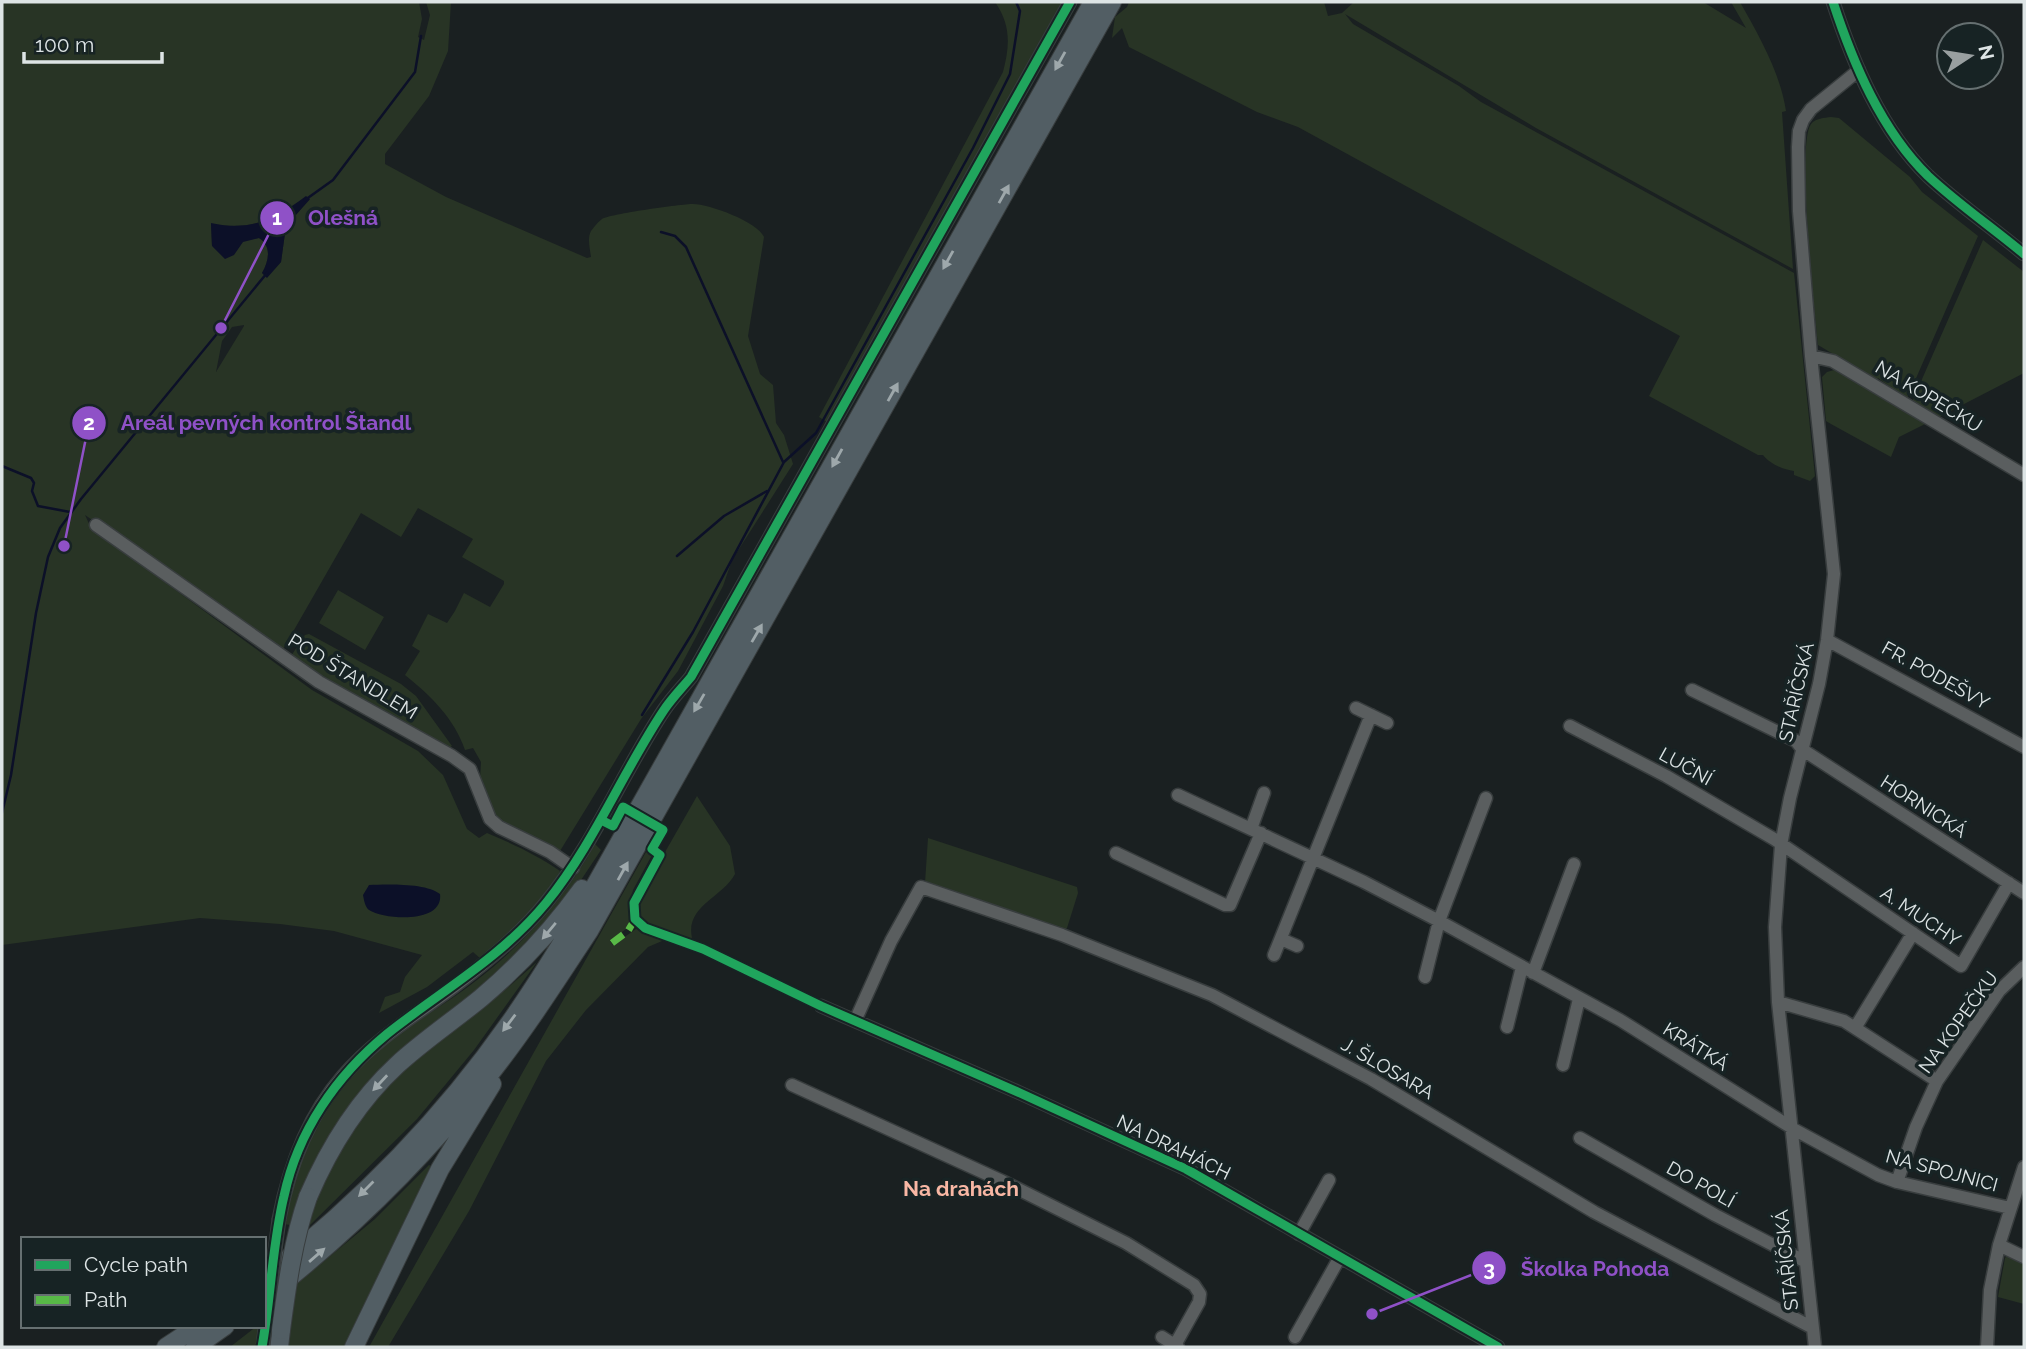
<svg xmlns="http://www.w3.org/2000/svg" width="2026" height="1349" font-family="Raleway,sans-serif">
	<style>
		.green { fill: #283425; fill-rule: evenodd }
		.water { fill: #0c1028 }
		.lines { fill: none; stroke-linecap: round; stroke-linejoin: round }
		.stream { stroke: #0c1028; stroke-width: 2.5 }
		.minor-casing { stroke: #383d3e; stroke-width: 15 }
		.highway-casing { stroke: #383d3e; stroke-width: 20 }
		.minor { stroke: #5a5e5f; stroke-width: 12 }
		.highway { stroke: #525e64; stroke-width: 18 }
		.minor-bridge-casing { stroke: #383d3e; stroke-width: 15; stroke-linecap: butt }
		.highway-bridge-casing { stroke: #383d3e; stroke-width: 20; stroke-linecap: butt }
		.minor-bridge { stroke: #5a5e5f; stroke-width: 12 }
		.highway-bridge { stroke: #525e64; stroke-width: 18 }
		.quiet { stroke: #58b947; stroke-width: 7; stroke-dasharray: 14 7; stroke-linecap: butt }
		.cycleway-casing { stroke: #172324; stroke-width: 13 }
		.cycleway { stroke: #20a55d; stroke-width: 9 }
		.oneway { fill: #9ea8ab }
		.labels { text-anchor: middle; stroke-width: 7; stroke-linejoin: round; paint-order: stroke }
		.street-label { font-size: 19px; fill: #dde4e5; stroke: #172324 }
		.neighbourhood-label { font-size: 21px; font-weight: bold; fill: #f7b7a4; stroke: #172324 }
		.leader { fill: none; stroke: #8f51c7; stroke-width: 2.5 }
		.callout-dot { fill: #8f51c7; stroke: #172324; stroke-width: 2.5 }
		.mark-label { font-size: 21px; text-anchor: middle; font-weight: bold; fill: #fff }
		.callout-label { font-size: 21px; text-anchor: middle; font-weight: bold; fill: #8f51c7; stroke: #172324; stroke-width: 7; stroke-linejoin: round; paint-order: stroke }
	</style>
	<rect width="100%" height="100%" fill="#1a2021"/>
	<path class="green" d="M 2,2 L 419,2 L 422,19 L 418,37 L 424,40 L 430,15 L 426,2 L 451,2 L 448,51 L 429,96 L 385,154 L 385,164 L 446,197 L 587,258 L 591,257 C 590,248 587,239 591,231 C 594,227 599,221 602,219 C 610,214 681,204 693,204 C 709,204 758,222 764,237 L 748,336 L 760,374 L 773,385 L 776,423 L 784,435 L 793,464 L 732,560 L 723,586 L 678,671 L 641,719 L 560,851 L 502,824 L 492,816 L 480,780 L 481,762 L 473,748 L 465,750 C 454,718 431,696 405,675 L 420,651 L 412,646 L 428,614 L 447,623 L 455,611 L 464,593 L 490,607 L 504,584 L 504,581 L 462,557 L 473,539 L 418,508 L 401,537 L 361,513 L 282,651 L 85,515 L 91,528 L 312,690 L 418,751 L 443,775 L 467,829 L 479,838 L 487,833 C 513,844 537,855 560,871 C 550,902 506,938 482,960 L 473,952 L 427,987 L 379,1013 L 385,997 L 400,992 L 405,977 L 422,955 L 334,931 L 280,924 L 200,918 L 2,945 ZM 310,199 L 286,226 L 281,262 L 267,277 L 262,273 C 269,261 272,246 259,238 L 212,246 L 211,224 C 257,231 269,218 310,199 ZM 244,325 L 244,326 L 216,372 L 222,341 L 232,327 Z
		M 995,2 L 1062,2 L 827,422 L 819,417 L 1003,72 C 1010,45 1011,25 995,2 Z
		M 1129,2 L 1324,2 L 1328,16 L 1342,13 L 1354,2 L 1703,2 L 1746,28 L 1731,2 L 1740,2 C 1759,36 1780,72 1786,111 L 1782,112 L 1793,269 L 1536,128 L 1345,14 L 1353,24 L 1459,86 L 1481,102 L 1794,273 L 1815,476 L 1810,481 L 1794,475 L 1794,471 C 1783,470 1769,463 1763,455 L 1758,455 L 1649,396 L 1680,336 L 1298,127 L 1257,112 L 1129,47 L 1122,28 L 1112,38 L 1115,17 L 1127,7 Z
		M 1831,117 L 1839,118 L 1910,177 L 1922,192 L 1978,236 L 1907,399 L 1878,378 L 1877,380 L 1818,345 C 1815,312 1796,145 1811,124 C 1816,118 1824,118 1831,117 Z
		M 1983,240 L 2024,272 L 2024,373 L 1939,417 L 1912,402 Z
		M 1834,370 L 1842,373 L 1927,423 L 1899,437 L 1891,457 L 1831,424 L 1826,421 L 1822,377 L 1827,372 Z
		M 338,590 L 384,617 L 365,650 L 319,623 Z
		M 309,634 L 401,684 L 416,696 L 452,746 L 449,748 L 357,697 L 291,656 L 305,635 Z
		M 697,796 L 730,846 L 735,874 C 722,898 685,906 692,938 L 687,939 L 648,926 L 639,919 L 636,903 Z
		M 928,838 L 1077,887 L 1078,893 L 1067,928 L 1062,932 L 925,883 Z
		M 595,844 L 601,850 L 563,907 L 532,942 L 362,1092 L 333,1129 L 304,1188 L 291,1225 L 283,1224 C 293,1165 319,1108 362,1065 C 396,1031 440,1009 477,980 C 525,943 566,896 595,844 Z
		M 646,852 L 652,855 L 633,890 L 629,923 L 626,929 L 610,941 L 613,945 L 636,929 L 641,929 L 676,942 L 662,941 L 648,947 L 586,1010 L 546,1061 L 469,1211 L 388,1347 L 369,1347 Z
		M 537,962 L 474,1050 L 417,1119 L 306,1229 L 330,1165 L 375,1097 L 438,1039 L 505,990 Z
		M 429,1165 L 431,1166 L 364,1311 L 345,1347 L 287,1347 L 294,1286 L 375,1219 Z
		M 2009,1254 L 2024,1261 L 2024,1304 L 1998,1297 L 2005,1258 Z
		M 257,1326 L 260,1326 L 256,1347 L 230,1347 Z"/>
	<path class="water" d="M 306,196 L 310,199 L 286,226 L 281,262 L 267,278 L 262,273 C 269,261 272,246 259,238 L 243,242 L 234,255 L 225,259 L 212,246 L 211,223 C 252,232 275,219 306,196 Z
		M 369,885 C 387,884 427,883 440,894 C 444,924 385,920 369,910 C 365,907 364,900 363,895 Z"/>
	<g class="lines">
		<path class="stream" d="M 305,200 L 333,180 L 415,72 L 421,36
			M 661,232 L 675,236 L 686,247 L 783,462
			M 2,466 L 31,478 L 34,483 L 32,491 L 38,506 L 70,512
			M 677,556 L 724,516 L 767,491
			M 642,715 L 693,632 L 784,462 L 816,433 L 973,148 L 1010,74 L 1020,11 L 1016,2
			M 2,813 L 11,775 L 36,613 L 48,557 L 60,528 L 81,499 L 267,273"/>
		<g class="minor-casing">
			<path id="minor" d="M 1833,2 C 1853,63 1881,130 1928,176 C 1958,204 1993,228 2024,254
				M 1811,356 L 1833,361 L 2024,475
				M 96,525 L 319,682 L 452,756 L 470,769 L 490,819 L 499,827 L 550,852 L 573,868
				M 1827,640 L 2024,747
				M 1692,690 L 1796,741 L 1803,750 L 2024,893
				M 1356,708 L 1387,723
				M 1570,726 L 1666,776 L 1774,839 L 1961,966 L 2009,883
				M 1178,795 L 1364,882 L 1439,921 L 1620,1020 L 1797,1131 L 1878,1175 L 1897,1182 L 2010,1208
				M 1251,829 L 1264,793
				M 1116,853 L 1225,905 L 1230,905 L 1261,833
				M 1281,939 L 1297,946
				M 1274,955 L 1371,715
				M 1533,973 L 1574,864
				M 1425,977 L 1439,921 L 1486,798
				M 1778,1002 L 1844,1021 L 1937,1081
				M 821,1006 L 1020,1093 L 1186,1169 L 1498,1347
				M 855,1021 L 891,941 L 921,887 L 1062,935 L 1212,995 L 1371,1079 L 1594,1212 L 1813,1328
				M 1507,1027 L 1522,967
				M 1855,1028 L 1913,933
				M 1563,1065 L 1579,999
				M 792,1085 L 1002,1181 L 1126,1243 L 1194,1285 L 1200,1294 L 1199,1302 L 1175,1345
				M 1580,1138 L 1715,1215 L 1806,1262
				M 1897,1182 L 1916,1127 L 1937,1081 L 1999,991 L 2024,967
				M 279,1219 C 289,1167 308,1116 343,1076 C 375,1039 416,1015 455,986 C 487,962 519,936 545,904 C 594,845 622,773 664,710 C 672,698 682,688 691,677 L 1070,2
				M 1299,1234 L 1329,1180
				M 1999,1245 L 2024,1257
				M 1162,1337 L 1178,1347
				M 1295,1337 L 1340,1257
				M 1815,1347 L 1778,1002 L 1775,927 L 1781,845 L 1790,798 L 1819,684 L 1827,640 L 1834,574 L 1811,356 L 1799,211 L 1798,147 L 1799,131 L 1803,120 L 1811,109 L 1859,70
				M 1987,1347 L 1990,1290 L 1999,1245 L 2024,1167"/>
		</g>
		<g class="highway-casing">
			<path id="highway" d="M 308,1197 C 329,1148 357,1102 397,1065 C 423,1041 453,1021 481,998 C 519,966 553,929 582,889
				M 264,1278 C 363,1201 454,1107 524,1002 C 541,977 557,951 573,925 L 1093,2
				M 264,1298 C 346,1234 421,1161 485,1080 C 523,1033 556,981 589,931 L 1112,2
				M 166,1347 L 198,1326
				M 195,1347 L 225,1326
				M 279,1347 L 281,1330
				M 354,1347 L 440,1169 L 492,1084"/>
		</g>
		<use href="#minor" class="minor"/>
		<use href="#highway" class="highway"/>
		<g class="minor-bridge-casing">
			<path id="minor-bridge" d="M 263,1345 L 279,1219"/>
		</g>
		<g class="highway-bridge-casing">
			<path id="highway-bridge" d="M 281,1330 C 287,1285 293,1240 308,1197"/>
		</g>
		<use href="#minor-bridge" class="minor-bridge"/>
		<use href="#highway-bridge" class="highway-bridge"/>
		<path class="quiet" d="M 612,943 L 628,931 L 635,919"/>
		<g class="cycleway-casing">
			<path id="cycleway" d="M 1833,2 C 1853,63 1881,130 1928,176 C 1958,204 1993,228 2024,254
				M 601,820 L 613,826 L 623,807 L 663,830 L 652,849 L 660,855 L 634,903 L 635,919 L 645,928 L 703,949 L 821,1006 L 1020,1093 L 1186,1169 L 1498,1347
				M 262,1347 C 271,1297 272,1245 284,1196 C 298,1131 336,1076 387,1034 C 441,991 501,958 546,903 C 594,844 622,773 664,710 C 672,698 682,688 691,677 L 1070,2"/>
		</g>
		<use href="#cycleway" class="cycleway"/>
	</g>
	<defs><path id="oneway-solid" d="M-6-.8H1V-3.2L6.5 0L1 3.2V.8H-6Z" transform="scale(1.75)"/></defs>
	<g class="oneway">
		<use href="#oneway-solid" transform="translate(1060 61) rotate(119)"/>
		<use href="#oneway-solid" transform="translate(1004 194) rotate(-61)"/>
		<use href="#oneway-solid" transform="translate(948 260) rotate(119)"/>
		<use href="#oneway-solid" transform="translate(893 392) rotate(-61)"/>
		<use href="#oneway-solid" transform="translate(837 458) rotate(119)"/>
		<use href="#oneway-solid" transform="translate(757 633) rotate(-60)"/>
		<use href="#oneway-solid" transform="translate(699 703) rotate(120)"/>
		<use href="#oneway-solid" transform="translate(623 871) rotate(-61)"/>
		<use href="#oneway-solid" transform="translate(549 931) rotate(130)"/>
		<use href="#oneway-solid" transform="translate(509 1023) rotate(127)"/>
		<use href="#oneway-solid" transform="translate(380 1083) rotate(133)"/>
		<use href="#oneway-solid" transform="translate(366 1189) rotate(135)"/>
		<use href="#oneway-solid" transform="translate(317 1255) rotate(-41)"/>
	</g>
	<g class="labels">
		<g class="street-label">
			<text transform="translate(1929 396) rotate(31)" y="7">NA KOPEČKU</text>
			<text transform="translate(1936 675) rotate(29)" y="7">FR. PODEŠVY</text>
			<text transform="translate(353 676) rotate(31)" y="7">POD ŠTANDLEM</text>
			<text transform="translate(1796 692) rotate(-77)" y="7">STAŘÍČSKÁ</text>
			<text transform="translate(1686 766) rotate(29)" y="7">LUČNÍ</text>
			<text transform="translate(1924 806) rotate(33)" y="7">HORNICKÁ</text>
			<text transform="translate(1921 916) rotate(34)" y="7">A. MUCHY</text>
			<text transform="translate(1958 1022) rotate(-54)" y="7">NA KOPEČKU</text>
			<text transform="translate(1696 1046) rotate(32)" y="7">KRÁTKÁ</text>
			<text transform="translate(1388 1068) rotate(30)" y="7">J. ŠLOSARA</text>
			<text transform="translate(1174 1147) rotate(26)" y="7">NA DRAHÁCH</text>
			<text transform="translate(1942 1170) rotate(15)" y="7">NA SPOJNICI</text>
			<text transform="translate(1701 1184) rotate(29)" y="7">DO POLÍ</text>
			<text transform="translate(1786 1260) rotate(-96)" y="7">STAŘÍČSKÁ</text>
		</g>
		<g class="neighbourhood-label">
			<text x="961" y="1196">Na drahách</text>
		</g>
	</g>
	<path class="leader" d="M221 328L277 218M64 546L89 423M1372 1314L1489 1268"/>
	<g class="callout-dot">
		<circle cx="221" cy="328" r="7"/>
		<circle cx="64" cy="546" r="7"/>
		<circle cx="1372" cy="1314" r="7"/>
		<circle cx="277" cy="218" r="18"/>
		<circle cx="89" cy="423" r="18"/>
		<circle cx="1489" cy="1268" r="18"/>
	</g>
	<g class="mark-label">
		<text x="277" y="225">1</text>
		<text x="89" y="430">2</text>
		<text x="1489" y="1276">3</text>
	</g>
	<g class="callout-label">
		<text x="343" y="225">Olešná</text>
		<text x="266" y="430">Areál pevných kontrol Štandl</text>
		<text x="1595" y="1276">Školka Pohoda</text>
	</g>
	<rect width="2026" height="1349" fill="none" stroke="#dde4e5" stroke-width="7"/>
	<rect x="21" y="1237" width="245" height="91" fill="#172324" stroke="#667071" stroke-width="2"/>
	<rect x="35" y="1260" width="35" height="10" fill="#20a55d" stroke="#667071" stroke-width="2"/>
	<text x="84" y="1272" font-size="21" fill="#dde4e5">Cycle path</text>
	<rect x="35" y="1295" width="35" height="10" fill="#58b947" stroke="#667071" stroke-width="2"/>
	<text x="84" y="1307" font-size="21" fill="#dde4e5">Path</text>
	<g transform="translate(1970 56) rotate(78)"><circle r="33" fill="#172324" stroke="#667071" stroke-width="2"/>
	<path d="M0-5L12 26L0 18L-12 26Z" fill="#999fa0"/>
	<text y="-10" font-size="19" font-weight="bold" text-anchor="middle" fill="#dde4e5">N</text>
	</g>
	<path d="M24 52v10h138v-10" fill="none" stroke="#dde4e5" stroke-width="3.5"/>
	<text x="35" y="52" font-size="21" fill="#dde4e5" stroke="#172324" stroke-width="5" paint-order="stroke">100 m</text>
</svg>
